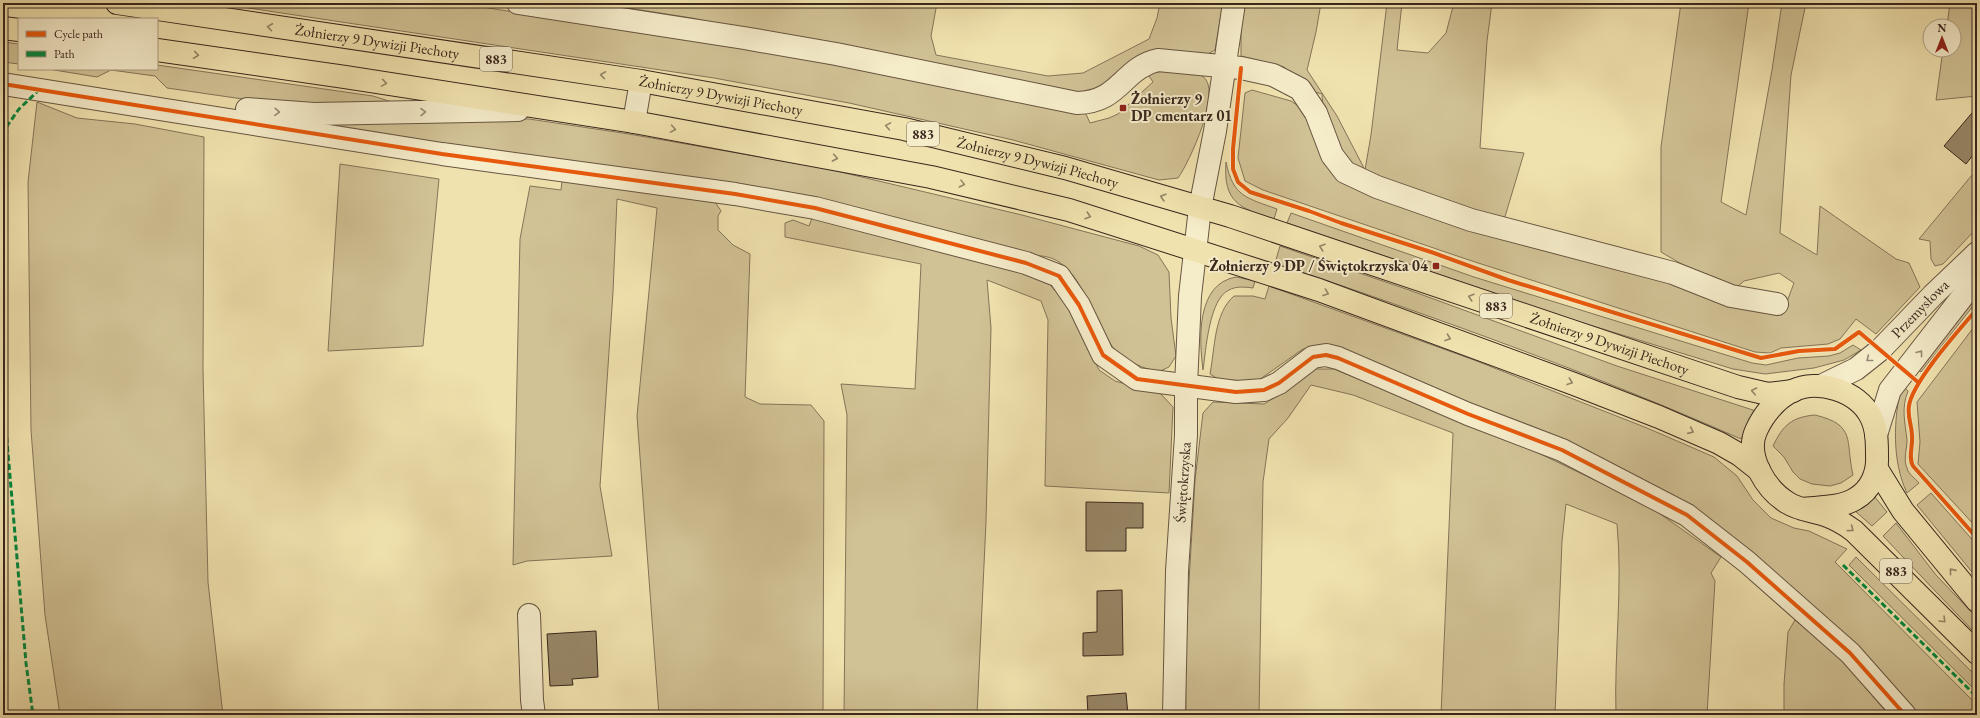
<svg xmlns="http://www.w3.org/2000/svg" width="1980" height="718" font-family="'EB Garamond',serif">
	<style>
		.green { fill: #d1c295; stroke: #857459 }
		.building { fill: #988868; stroke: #39261d }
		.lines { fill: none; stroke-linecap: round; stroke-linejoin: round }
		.minor-casing { stroke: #675541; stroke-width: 24 }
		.highway-casing { stroke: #39261d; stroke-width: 24 }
		.minor { stroke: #f5ecca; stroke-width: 22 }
		.highway { stroke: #f0e2ae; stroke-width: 22 }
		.quiet { stroke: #00873e; stroke-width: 3; stroke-dasharray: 6 3; stroke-linecap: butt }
		.cycleway-casing { stroke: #f5ecca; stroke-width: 6 }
		.cycleway { stroke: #e8590c; stroke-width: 4 }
		.oneway { stroke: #948466 }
		.oneway2 { stroke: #978974 }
		.poi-dot { fill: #8f2418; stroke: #f5ecca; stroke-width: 1.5 }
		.labels { text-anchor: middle; stroke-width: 4; stroke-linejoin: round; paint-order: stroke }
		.shield { fill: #f5ecca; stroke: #716151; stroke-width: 1 }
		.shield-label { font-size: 14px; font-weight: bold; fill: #39261d }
		.street-label { font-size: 15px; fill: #39261d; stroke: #f5ecca }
		.poi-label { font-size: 15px; font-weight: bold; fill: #39261d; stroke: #f5ecca; text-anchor: start }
	</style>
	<rect width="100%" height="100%" fill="#f0e2ae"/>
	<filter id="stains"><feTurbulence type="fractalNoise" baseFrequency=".005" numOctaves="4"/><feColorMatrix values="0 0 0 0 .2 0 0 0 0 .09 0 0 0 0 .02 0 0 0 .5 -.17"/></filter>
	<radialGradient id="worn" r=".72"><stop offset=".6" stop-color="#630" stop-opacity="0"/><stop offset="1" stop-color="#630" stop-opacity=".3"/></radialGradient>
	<path class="green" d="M 215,3 L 457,3 L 867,68 L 1086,114 L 1090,123 L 1109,118 L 1118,114 L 1153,82 L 1147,73 C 1163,72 1187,67 1202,76 C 1224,88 1189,163 1178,178 L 1159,180 L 1013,140 L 849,103 L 714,78 Z
		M 596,3 L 937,3 L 931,36 L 936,55 L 1048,76 L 1083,73 L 1149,39 L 1157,18 L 1160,3 L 1223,3 L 1215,50 L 1206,55 L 1106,84 L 1083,94 L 811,44 L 692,18 Z
		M 1243,3 L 1321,3 L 1316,32 L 1307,70 L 1337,116 L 1365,170 L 1371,135 L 1387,3 L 1402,3 L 1397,50 L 1428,53 L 1446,33 L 1454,3 L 1492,3 L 1487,41 L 1480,148 L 1524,153 L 1504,220 C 1460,207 1416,195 1375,176 C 1367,172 1356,169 1350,163 C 1337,149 1322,113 1322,94 L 1311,91 L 1284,67 L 1241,56 L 1241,13 Z
		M 1681,3 L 1749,3 L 1721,202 L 1746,215 L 1772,70 L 1782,3 L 1806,3 L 1791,75 L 1780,233 L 1817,255 L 1820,206 L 1896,259 L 1909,263 L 1920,287 L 1876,334 L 1856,319 L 1840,339 L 1828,344 L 1781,348 L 1770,353 L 1755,352 L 1469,260 L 1263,190 L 1245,181 L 1238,158 L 1245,93 L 1252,90 L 1291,101 L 1304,110 L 1325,165 L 1338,177 C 1442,209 1546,240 1650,273 C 1694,287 1736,312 1782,315 L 1794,283 L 1779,273 L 1744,281 L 1734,290 L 1685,266 L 1661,252 L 1661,147 Z
		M 1950,3 L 1977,3 L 1977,96 L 1936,100 L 1943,50 L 1954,50 L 1954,26 L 1947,26 Z
		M 3,42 L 19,44 L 19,64 L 3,62 Z
		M 157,65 L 373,96 L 402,105 L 277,104 L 167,88 L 155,76 L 111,70 L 97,77 L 48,69 L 157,69 Z
		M 37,102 L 77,118 L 135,124 L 204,137 L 203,369 L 208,582 L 223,715 L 60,715 L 45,615 L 31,430 L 28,182 Z
		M 438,118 L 529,119 L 629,134 L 828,169 L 1022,215 L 1139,246 L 1158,255 L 1169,272 L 1171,318 L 1176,356 L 1169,367 L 1158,372 C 1144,368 1128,363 1117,352 C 1090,324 1082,251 1033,256 L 522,156 L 321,124 Z
		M 1226,162 C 1233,197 1247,198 1277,209 L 1274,219 C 1240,208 1223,203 1226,162 Z
		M 340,164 L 439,179 L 423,346 L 328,351 Z
		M 1977,169 L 1977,228 L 1943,264 L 1935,266 L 1931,259 L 1930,241 L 1919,239 Z
		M 562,181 L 713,199 L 721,211 L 718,216 L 718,230 L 733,245 L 750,254 L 745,397 L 760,404 L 811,405 L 824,421 L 823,715 L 659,715 L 637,416 L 657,208 L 617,199 L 613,292 L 600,486 L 612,556 L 527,561 L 513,565 L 520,239 L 530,186 L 561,190 Z
		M 1291,213 L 1474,277 L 1752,363 L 1766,365 L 1798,358 L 1829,356 L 1840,353 L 1853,345 L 1861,350 L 1844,360 L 1814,368 L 1765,374 L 1733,369 L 1567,318 L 1287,223 Z
		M 812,218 L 952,254 L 1046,280 L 1068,306 L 1099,370 L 1115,381 L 1161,394 L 1173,407 L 1169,493 L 1045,486 L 1048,320 L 1041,301 L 987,280 L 991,328 L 986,522 L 977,715 L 844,715 L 847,415 L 841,384 L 915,389 L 921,264 L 785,237 L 785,223 L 793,220 L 809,226 Z
		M 1280,246 L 1409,290 L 1617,366 L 1756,411 L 1741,439 C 1589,372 1432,316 1275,263 Z
		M 1236,277 L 1255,281 L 1253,288 C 1245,287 1236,286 1229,290 C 1209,299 1206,350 1203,370 C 1199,339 1196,284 1236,277 Z
		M 1269,286 L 1474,360 L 1647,428 L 1714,457 L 1737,476 L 1753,500 L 1771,518 L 1794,528 L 1809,531 L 1847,549 L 1835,562 L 1977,705 L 1977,715 L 1911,715 L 1742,552 L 1332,347 L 1303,349 L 1256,382 L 1218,379 L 1210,374 C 1215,348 1214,313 1234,296 L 1253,296 L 1265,299 Z
		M 1977,286 L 1977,301 L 1921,372 L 1914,367 Z
		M 1977,323 L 1977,528 L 1918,464 L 1920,442 L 1917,402 Z
		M 1316,369 L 1334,369 L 1528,448 L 1649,506 L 1721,557 L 1711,573 L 1715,581 L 1707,715 L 1616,715 C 1614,651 1623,587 1617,524 L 1566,504 L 1562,541 L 1555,715 L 1441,715 L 1453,433 L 1353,395 L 1311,385 L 1288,418 L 1269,439 L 1263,482 L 1259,715 L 1186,715 L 1185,650 L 1195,480 L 1203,413 L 1213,402 L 1264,404 L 1299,382 Z
		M 1902,385 L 1908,391 C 1901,408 1905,422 1907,440 C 1907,449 1903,460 1907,468 C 1908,474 1915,478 1919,483 L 1907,493 C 1892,462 1893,418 1902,385 Z
		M 1815,415 C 1857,425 1845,441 1853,475 L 1841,483 L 1830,486 L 1812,484 L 1800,479 L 1793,472 L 1784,457 L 1773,446 C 1783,425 1792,417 1815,415 Z
		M 1931,493 L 1977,545 L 1977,578 L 1917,505 Z
		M 1874,496 L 1887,512 L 1872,526 L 1855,511 Z
		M 1896,523 L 1936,575 L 1977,618 L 1977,635 L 1883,536 Z
		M 1856,557 L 1977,677 L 1977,692 L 1849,565 Z
		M 1795,620 L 1833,650 L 1889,715 L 1784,715 L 1784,684 L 1788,632 Z"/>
	<path class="building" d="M 1977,107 L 1977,150 L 1966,164 L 1944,146 Z
		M 1086,502 L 1143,503 L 1143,528 L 1126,528 L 1126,551 L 1086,551 Z
		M 1122,590 L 1123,655 L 1083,656 L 1083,633 L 1097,632 L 1097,591 Z
		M 596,631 L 598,677 L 572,679 L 573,685 L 550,686 L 547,634 Z
		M 1126,693 L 1128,715 L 1088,715 L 1087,696 Z"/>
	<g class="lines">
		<g class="minor-casing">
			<g id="minor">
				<path d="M 518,3 L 744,38 L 836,54 L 1077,103 C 1121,102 1122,68 1158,60 L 1241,68 L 1273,75 L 1300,89 L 1316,113 L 1332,155 L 1345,172 L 1377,187 L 1471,220 L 1673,273 L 1731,296 L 1777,304"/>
				<path d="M 3,84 L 442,154 L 735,194 L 815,208 L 1026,263 L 1059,276 L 1079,305 L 1103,355 L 1137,379 L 1236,392 L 1264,390 L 1279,383 L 1313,357 L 1326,355 L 1338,358 L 1468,414 L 1562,450 L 1687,515 L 1747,562 L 1850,653 L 1905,715"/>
				<path d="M 247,109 L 314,114 L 518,110"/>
				<path d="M 634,122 L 641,81"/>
				<path id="s1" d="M 1821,386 L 1856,369 L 1880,350 L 1933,295 L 1977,253"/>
				<path d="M 1876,435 L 1890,390 L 1977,278"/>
				<path d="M 529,615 L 532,700 L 534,715"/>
				<path id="s2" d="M 1174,715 L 1177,571 L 1186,435 L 1186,386 L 1190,296 L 1200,208 L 1215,131 L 1234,3"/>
			</g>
		</g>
		<g class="highway-casing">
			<g id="highway">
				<path id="s3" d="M 117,3 L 641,81 L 904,129 L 1065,168 L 1230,216 L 1738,387 L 1768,394 L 1793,391"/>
				<path d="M 3,28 L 19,30"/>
				<path d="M 157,50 L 345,77 L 634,122 L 931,177 L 1069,210 L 1319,290 L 1574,384 L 1659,417 L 1719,443 L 1740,455 L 1759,470"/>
				<path d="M 1877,469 L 1903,511 L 1977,601"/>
				<path d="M 1802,509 C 1820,507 1840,508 1855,499 C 1871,490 1878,473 1877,456 C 1877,443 1877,429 1871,417 C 1858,391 1818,378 1792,391 C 1776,399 1763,415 1756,431 C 1745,456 1766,490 1788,503 C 1799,510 1813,511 1825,515 C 1836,519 1845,524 1854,531 L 1977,653"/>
			</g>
		</g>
		<use href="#minor" class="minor"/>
		<use href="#highway" class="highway"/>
		<path class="quiet" d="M 3,190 L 7,126 L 19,109 L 39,90
			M 3,320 L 5,418 L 26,663 L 33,715
			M 1843,565 L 1977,697"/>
		<g class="cycleway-casing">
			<path id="cycleway" d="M 1241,68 L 1233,149 L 1233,169 L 1238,182 L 1250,192 L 1309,211 L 1341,223 L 1431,252 L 1508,280 L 1761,358 L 1799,351 L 1835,349 L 1859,332 L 1919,383
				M 3,84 L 442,154 L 735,194 L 815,208 L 1026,263 L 1059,276 L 1079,305 L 1103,355 L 1137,379 L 1236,392 L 1264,390 L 1279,383 L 1313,357 L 1326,355 L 1338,358 L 1468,414 L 1562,450 L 1687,515 L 1747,562 L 1850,653 L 1905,715
				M 1977,309 C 1960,329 1912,382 1909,406 C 1907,416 1912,426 1912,436 C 1913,446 1908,457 1913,466 L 1977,538"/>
		</g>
		<use href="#cycleway" class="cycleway"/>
	</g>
	<defs><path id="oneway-chevron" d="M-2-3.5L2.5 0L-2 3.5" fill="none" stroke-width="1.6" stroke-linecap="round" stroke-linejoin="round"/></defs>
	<g class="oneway">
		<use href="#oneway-chevron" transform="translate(270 27) rotate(-172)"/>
		<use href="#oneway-chevron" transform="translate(196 55) rotate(8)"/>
		<use href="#oneway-chevron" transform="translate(603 75) rotate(-172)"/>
		<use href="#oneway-chevron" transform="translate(384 83) rotate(9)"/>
		<use href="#oneway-chevron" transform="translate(888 126) rotate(-170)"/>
		<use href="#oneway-chevron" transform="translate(673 129) rotate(10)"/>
		<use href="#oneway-chevron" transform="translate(835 158) rotate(11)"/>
		<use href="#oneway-chevron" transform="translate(962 184) rotate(14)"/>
		<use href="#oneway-chevron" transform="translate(1163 197) rotate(-164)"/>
		<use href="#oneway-chevron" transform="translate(1088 216) rotate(18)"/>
		<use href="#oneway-chevron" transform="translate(1322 247) rotate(-161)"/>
		<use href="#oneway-chevron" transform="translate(1326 293) rotate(20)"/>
		<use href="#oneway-chevron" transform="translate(1471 297) rotate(-161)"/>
		<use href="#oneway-chevron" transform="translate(1448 338) rotate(20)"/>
		<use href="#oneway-chevron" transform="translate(1570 382) rotate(20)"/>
		<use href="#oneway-chevron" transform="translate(1754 391) rotate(-168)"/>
		<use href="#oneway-chevron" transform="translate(1691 431) rotate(24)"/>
		<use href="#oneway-chevron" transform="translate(1851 529) rotate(37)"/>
		<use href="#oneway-chevron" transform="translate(1952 571) rotate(-129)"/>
		<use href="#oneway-chevron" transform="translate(1943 620) rotate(45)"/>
	</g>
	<g class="oneway2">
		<use href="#oneway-chevron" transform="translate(277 112) rotate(4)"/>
		<use href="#oneway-chevron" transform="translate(423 112) rotate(-1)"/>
		<use href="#oneway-chevron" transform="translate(1920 353) rotate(-52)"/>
		<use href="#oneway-chevron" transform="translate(1869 359) rotate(142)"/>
	</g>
	<g class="poi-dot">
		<rect x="1119" y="104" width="8" height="8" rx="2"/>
		<rect x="1432" y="262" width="8" height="8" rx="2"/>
	</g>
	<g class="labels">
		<g class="shield">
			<rect x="480" y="47" width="32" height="24" rx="3"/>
			<rect x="907" y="122" width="32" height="24" rx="3"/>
			<rect x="1480" y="294" width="32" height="24" rx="3"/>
			<rect x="1880" y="559" width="32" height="24" rx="3"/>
		</g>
		<g class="shield-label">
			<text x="496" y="64">883</text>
			<text x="923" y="139">883</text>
			<text x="1496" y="311">883</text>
			<text x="1896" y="576">883</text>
		</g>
		<g class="street-label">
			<text dy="5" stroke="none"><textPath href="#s3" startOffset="263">Żołnierzy 9 Dywizji Piechoty</textPath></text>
			<text dy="5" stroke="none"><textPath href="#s3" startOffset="611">Żołnierzy 9 Dywizji Piechoty</textPath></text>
			<text dy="5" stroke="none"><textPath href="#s3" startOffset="935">Żołnierzy 9 Dywizji Piechoty</textPath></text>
			<text dy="5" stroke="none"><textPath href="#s1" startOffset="127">Przemysłowa</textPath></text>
			<text dy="5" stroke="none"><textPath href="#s3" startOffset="1535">Żołnierzy 9 Dywizji Piechoty</textPath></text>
			<text dy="5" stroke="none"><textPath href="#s2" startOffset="233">Świętokrzyska</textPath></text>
		</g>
		<g class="poi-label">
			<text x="1131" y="104">Żołnierzy 9<tspan x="1131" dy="17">DP cmentarz 01</tspan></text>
			<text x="1428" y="271" text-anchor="end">Żołnierzy 9 DP / Świętokrzyska 04</text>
		</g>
	</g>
	<rect width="1980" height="718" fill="none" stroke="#f0e2ae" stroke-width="16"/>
	<rect x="4" y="4" width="1972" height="710" fill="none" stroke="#39261d" stroke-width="2"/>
	<rect x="8" y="8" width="1964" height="702" fill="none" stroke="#39261d"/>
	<rect x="18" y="18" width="140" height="52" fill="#f5ecca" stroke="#aa9d85"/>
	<rect x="26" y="31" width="20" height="6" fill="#e8590c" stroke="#aa9d85"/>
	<text x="54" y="38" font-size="12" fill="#39261d">Cycle path</text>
	<rect x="26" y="51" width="20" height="6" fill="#00873e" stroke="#aa9d85"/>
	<text x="54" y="58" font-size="12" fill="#39261d">Path</text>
	<g transform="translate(1942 38)"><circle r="19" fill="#f5ecca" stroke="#aa9d85"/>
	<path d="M0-3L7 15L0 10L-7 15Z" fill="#8f2418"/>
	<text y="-6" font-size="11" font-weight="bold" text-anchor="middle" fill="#39261d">N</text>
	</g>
	<rect width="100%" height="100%" filter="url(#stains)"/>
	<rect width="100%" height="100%" fill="url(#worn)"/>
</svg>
